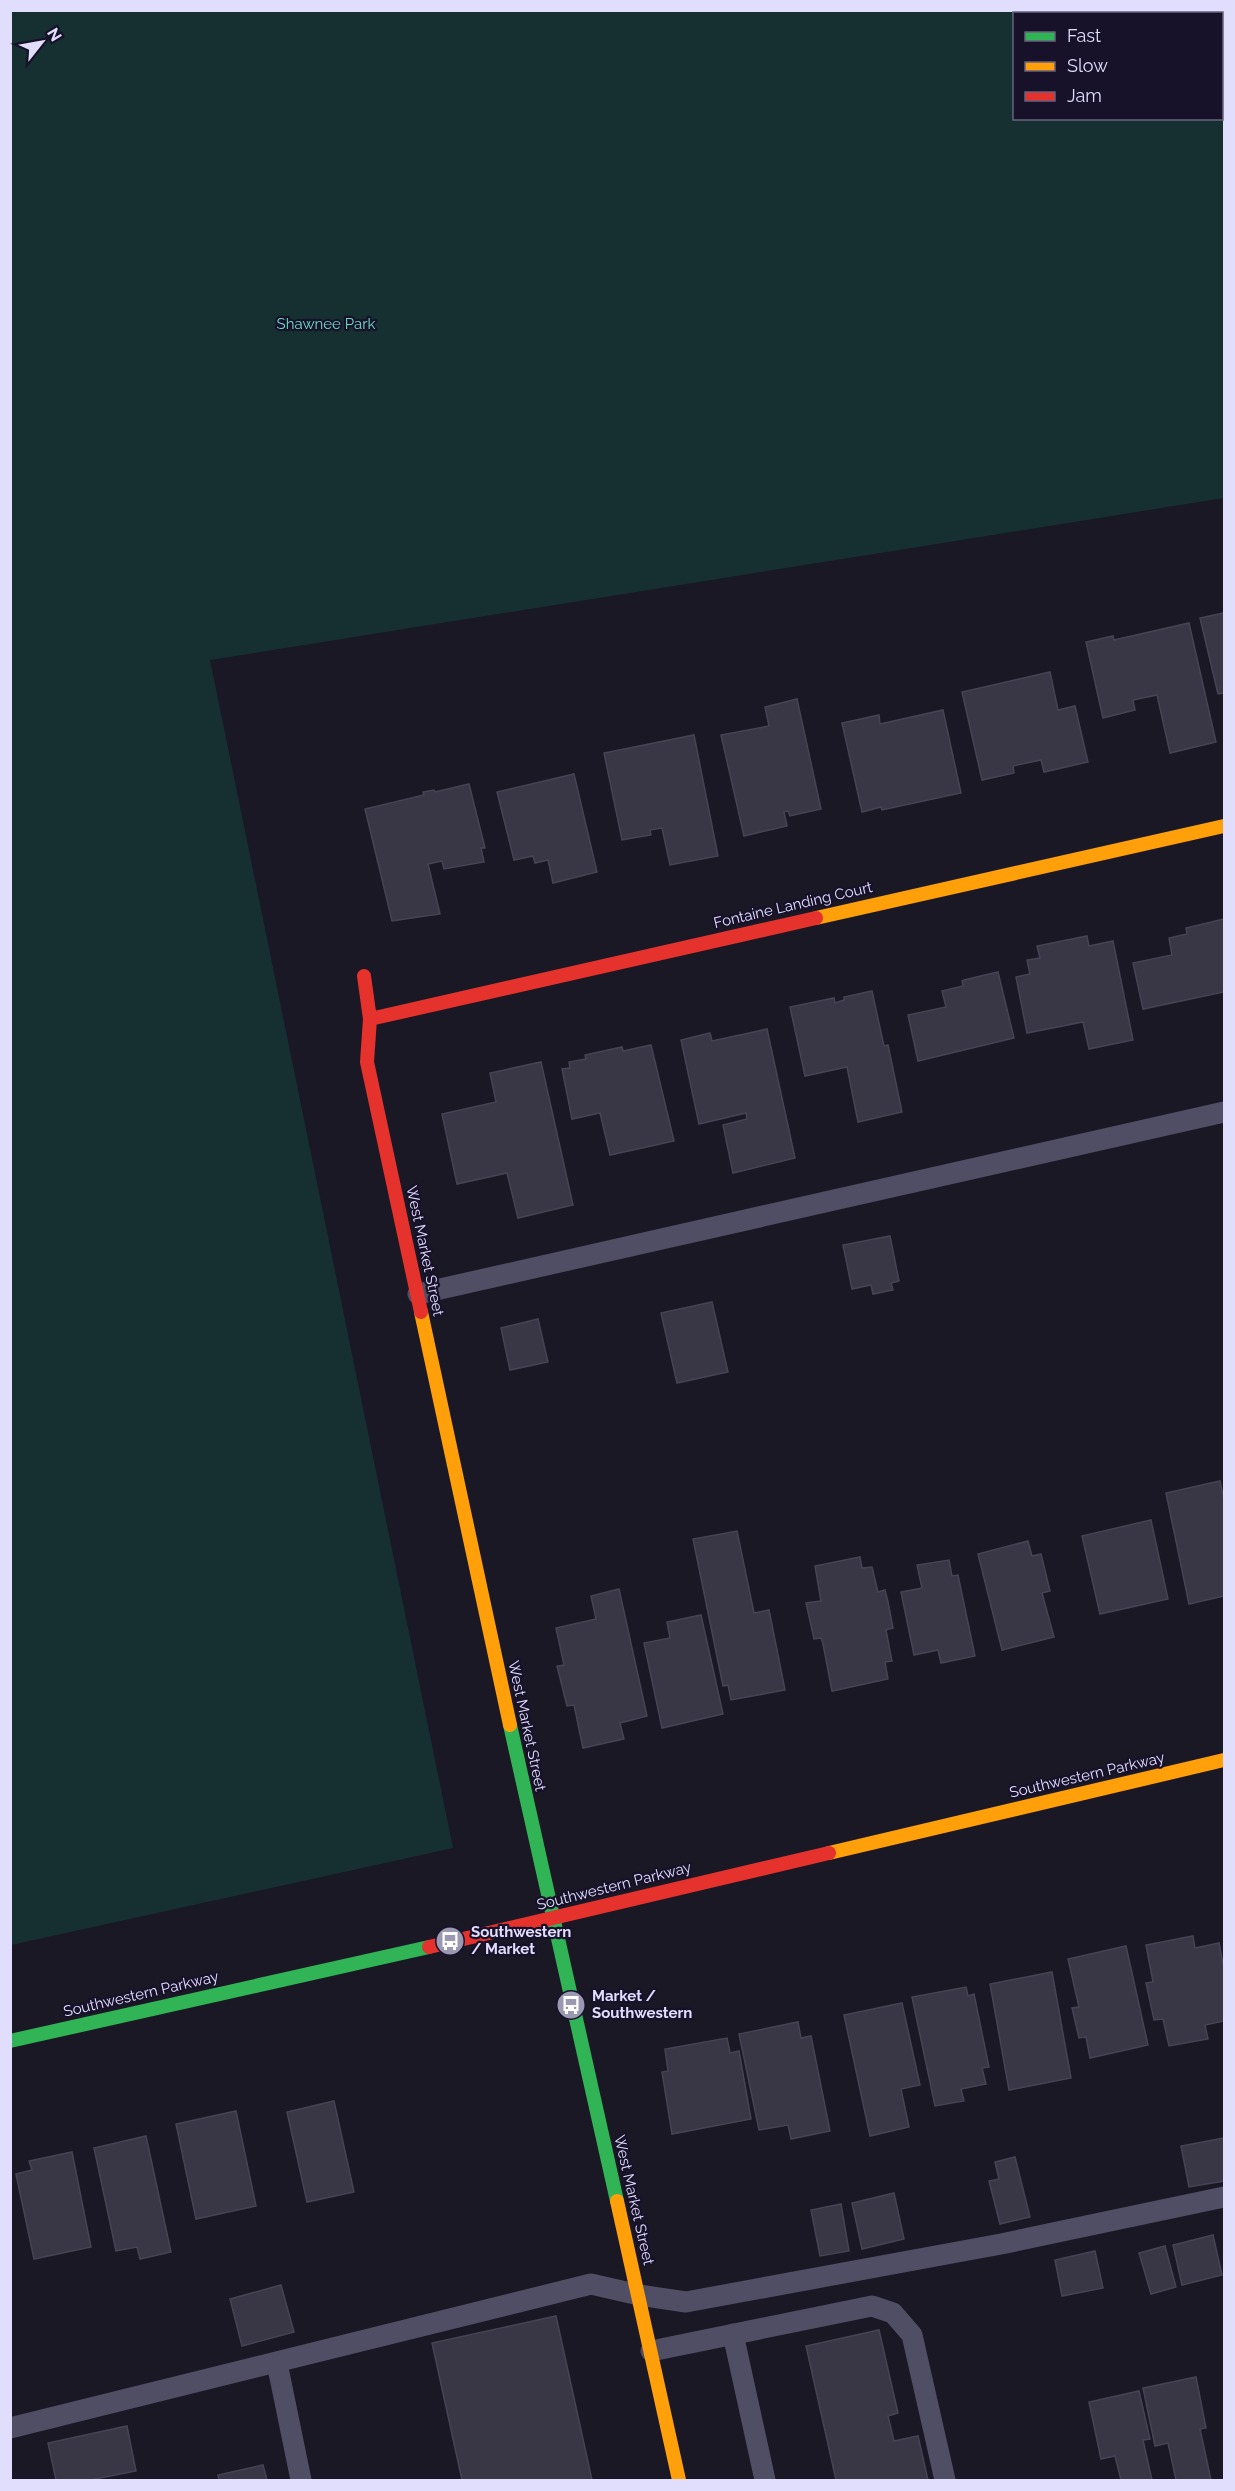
<svg xmlns="http://www.w3.org/2000/svg" width="1235" height="2491" font-family="Raleway,sans-serif">
	<style>
		.green { fill: #163032; fill-rule: evenodd }
		.building { fill: #393645; stroke: #474356; stroke-width: 1.5 }
		.lines { fill: none; stroke-linecap: round; stroke-linejoin: round }
		.lane { stroke: #504e65; stroke-width: 21 }
		.fast { stroke: #30b455; stroke-width: 14 }
		.slow { stroke: #ff9f0a; stroke-width: 14 }
		.jam { stroke: #e5322d; stroke-width: 14 }
		.labels { text-anchor: middle; stroke-width: 4.5; stroke-linejoin: round; paint-order: stroke }
		.park-label { font-size: 15px; fill: #6adcc3; stroke: #17122a }
		.street-label { font-size: 15px; fill: #e1ddfd; stroke: #17122a }
		.poi-label { font-size: 15px; font-weight: bold; fill: #e1ddfd; stroke: #17122a; text-anchor: start }
	</style>
	<rect width="100%" height="100%" fill="#1a1824"/>
	<path class="green" d="M 10,11 L 1224,11 L 1224,498 L 210,660 L 453,1848 L 11,1945 ZM 1014,14 L 1222,14 L 1222,118 L 1014,118 Z"/>
	<path class="building" d="M 1224,613 L 1224,693 L 1218,694 L 1200,618 Z
		M 1189,623 L 1216,742 L 1170,753 L 1157,695 L 1133,700 L 1135,710 L 1103,718 L 1086,642 L 1113,636 L 1114,640 Z
		M 1050,672 L 1058,710 L 1075,706 L 1088,762 L 1044,772 L 1041,760 L 1013,766 L 1014,773 L 982,780 L 962,692 Z
		M 797,699 L 821,809 L 790,816 L 788,811 L 784,812 L 787,826 L 744,836 L 721,735 L 769,726 L 765,707 Z
		M 943,710 L 961,793 L 882,810 L 881,807 L 862,812 L 842,723 L 879,715 L 880,724 Z
		M 694,735 L 718,856 L 670,865 L 662,828 L 650,830 L 651,835 L 622,840 L 604,753 Z
		M 574,774 L 597,872 L 553,883 L 548,860 L 535,863 L 533,856 L 514,860 L 497,792 Z
		M 469,784 L 485,848 L 481,848 L 484,862 L 444,869 L 442,861 L 428,864 L 440,914 L 392,921 L 365,809 L 424,795 L 423,792 L 434,790 L 435,792 Z
		M 1224,919 L 1224,992 L 1143,1009 L 1133,963 L 1172,955 L 1169,938 L 1187,934 L 1186,928 Z
		M 1087,936 L 1089,946 L 1113,941 L 1133,1040 L 1089,1049 L 1083,1022 L 1027,1033 L 1016,977 L 1030,974 L 1027,960 L 1040,958 L 1037,946 Z
		M 998,972 L 1014,1038 L 918,1061 L 908,1015 L 946,1007 L 942,991 L 963,986 L 962,981 L 964,980 Z
		M 872,991 L 884,1046 L 888,1045 L 902,1112 L 858,1122 L 847,1067 L 805,1076 L 790,1007 L 834,998 L 835,1003 L 844,1000 L 844,997 Z
		M 767,1029 L 795,1158 L 733,1173 L 723,1125 L 747,1119 L 746,1113 L 699,1124 L 681,1040 L 710,1033 L 712,1041 Z
		M 651,1045 L 674,1141 L 610,1155 L 600,1113 L 572,1119 L 562,1069 L 570,1068 L 569,1062 L 586,1059 L 585,1055 L 622,1047 L 623,1051 Z
		M 541,1062 L 573,1205 L 518,1218 L 507,1173 L 457,1184 L 442,1114 L 496,1102 L 490,1073 Z
		M 890,1236 L 899,1281 L 891,1283 L 893,1290 L 873,1294 L 871,1285 L 852,1289 L 843,1245 Z
		M 712,1302 L 728,1372 L 677,1383 L 661,1313 Z
		M 538,1319 L 548,1362 L 510,1370 L 501,1328 Z
		M 1220,1481 L 1224,1500 L 1224,1596 L 1189,1604 L 1166,1493 Z
		M 1151,1520 L 1168,1599 L 1100,1614 L 1082,1536 Z
		M 737,1531 L 754,1613 L 769,1610 L 785,1690 L 731,1700 L 728,1685 L 723,1686 L 693,1539 Z
		M 1028,1541 L 1032,1556 L 1041,1554 L 1050,1591 L 1042,1593 L 1054,1637 L 1002,1650 L 978,1554 Z
		M 860,1557 L 862,1568 L 872,1567 L 878,1592 L 885,1590 L 888,1602 L 893,1628 L 886,1630 L 892,1661 L 885,1662 L 888,1679 L 832,1691 L 823,1644 L 821,1638 L 814,1639 L 806,1603 L 821,1601 L 815,1566 Z
		M 949,1560 L 952,1576 L 958,1575 L 975,1656 L 941,1663 L 938,1650 L 914,1655 L 901,1592 L 922,1588 L 917,1565 Z
		M 619,1589 L 647,1716 L 620,1723 L 624,1739 L 583,1748 L 574,1705 L 567,1706 L 557,1666 L 564,1665 L 556,1628 L 596,1619 L 591,1596 Z
		M 701,1615 L 723,1714 L 662,1728 L 644,1643 L 670,1638 L 667,1622 Z
		M 1193,1936 L 1195,1948 L 1219,1943 L 1224,1969 L 1224,2021 L 1205,2025 L 1208,2039 L 1169,2046 L 1163,2019 L 1154,2020 L 1146,1983 L 1153,1982 L 1146,1945 Z
		M 1126,1946 L 1148,2045 L 1090,2058 L 1086,2037 L 1079,2038 L 1072,2008 L 1079,2007 L 1068,1959 Z
		M 1052,1972 L 1071,2078 L 1009,2090 L 990,1984 Z
		M 966,1987 L 968,1996 L 974,1994 L 989,2067 L 982,2068 L 986,2084 L 961,2089 L 964,2101 L 935,2106 L 912,1997 Z
		M 902,2003 L 920,2085 L 901,2089 L 909,2127 L 870,2136 L 844,2015 Z
		M 798,2022 L 801,2038 L 811,2036 L 830,2131 L 791,2139 L 788,2125 L 759,2130 L 739,2034 Z
		M 727,2038 L 730,2053 L 739,2051 L 751,2119 L 672,2134 L 662,2072 L 668,2071 L 665,2049 Z
		M 334,2101 L 354,2192 L 307,2202 L 287,2112 Z
		M 236,2111 L 256,2206 L 196,2219 L 176,2124 Z
		M 146,2136 L 171,2252 L 140,2259 L 137,2247 L 116,2251 L 94,2148 Z
		M 1224,2138 L 1224,2181 L 1189,2187 L 1181,2146 Z
		M 72,2152 L 91,2247 L 34,2259 L 16,2174 L 32,2170 L 29,2161 Z
		M 1015,2157 L 1030,2217 L 1000,2224 L 989,2181 L 999,2179 L 995,2162 Z
		M 894,2193 L 904,2239 L 862,2249 L 852,2203 Z
		M 841,2204 L 849,2251 L 820,2256 L 811,2210 Z
		M 1213,2235 L 1222,2275 L 1182,2285 L 1173,2245 Z
		M 1165,2246 L 1176,2287 L 1151,2294 L 1139,2253 Z
		M 1095,2251 L 1103,2288 L 1062,2296 L 1055,2260 Z
		M 281,2285 L 294,2332 L 242,2346 L 230,2299 Z
		M 556,2316 L 592,2480 L 462,2480 L 432,2343 Z
		M 879,2330 L 898,2413 L 888,2416 L 894,2441 L 918,2436 L 928,2480 L 836,2480 L 806,2346 Z
		M 1196,2377 L 1206,2428 L 1200,2429 L 1211,2480 L 1176,2480 L 1168,2443 L 1155,2446 L 1143,2388 Z
		M 1139,2391 L 1150,2439 L 1143,2440 L 1152,2480 L 1121,2480 L 1115,2456 L 1101,2459 L 1089,2402 Z
		M 127,2426 L 136,2471 L 90,2480 L 56,2480 L 48,2443 Z
		M 263,2465 L 267,2480 L 219,2480 L 218,2475 Z"/>
	<g class="lines">
		<path class="lane" d="M 418,1294 L 1224,1112
			M 733,2334 L 765,2480
			M 651,2351 L 872,2306 L 893,2313 L 912,2335 L 945,2480
			M 277,2363 L 301,2480
			M 10,2428 L 591,2284 L 639,2295 L 686,2302 L 1001,2244 L 1224,2197"/>
		<path class="fast" d="M 510,1725 L 617,2201
			M 10,2041 L 429,1947"/>
		<path class="slow" d="M 816,918 L 1224,826
			M 421,1312 L 510,1725
			M 829,1853 L 1224,1760
			M 617,2201 L 679,2480"/>
		<path class="jam" d="M 364,976 L 370,1019 L 367,1062 L 421,1312
			M 370,1019 L 816,918
			M 429,1947 L 829,1853"/>
	</g>
	<defs>
		<g id="bus-disc" transform="scale(1.5)"><circle r="9.5" fill="#9b98b1" stroke="#17122a"/><path d="M-5-6H5V4H4V6H2V4H-2V6H-4V4H-5ZM-3.5-4V0h7V-4ZM-3.5 1.2v1.5H-2V1.2ZM2 1.2v1.5H3.5V1.2Z" fill="#fff"/></g>
	</defs>
	<g fill-rule="evenodd">
		<use href="#bus-disc" x="450" y="1941"/>
		<use href="#bus-disc" x="571" y="2005"/>
	</g>
	<g class="labels">
		<g class="park-label">
			<text x="326" y="329">Shawnee Park</text>
		</g>
		<g class="street-label">
			<text transform="translate(793 905) rotate(-13)" y="5">Fontaine Landing Court</text>
			<text transform="translate(425 1251) rotate(78)" y="5">West Market Street</text>
			<text transform="translate(527 1726) rotate(78)" y="5">West Market Street</text>
			<text transform="translate(1087 1775) rotate(-13)" y="5">Southwestern Parkway</text>
			<text transform="translate(614 1886) rotate(-14)" y="5">Southwestern Parkway</text>
			<text transform="translate(141 1994) rotate(-13)" y="5">Southwestern Parkway</text>
			<text transform="translate(634 2200) rotate(77)" y="5">West Market Street</text>
		</g>
		<g class="poi-label">
			<text x="471" y="1937">Southwestern<tspan x="471" dy="17">/ Market</tspan></text>
			<text x="592" y="2001">Market /<tspan x="592" dy="17">Southwestern</tspan></text>
		</g>
	</g>
	<rect width="1235" height="2491" fill="none" stroke="#e1ddfd" stroke-width="24"/>
	<rect x="1013" y="12" width="210" height="108" fill="#17122a" stroke="#68637e" stroke-width="1.5"/>
	<rect x="1025" y="32" width="30" height="9" fill="#30b455" stroke="#68637e" stroke-width="1.5"/>
	<text x="1067" y="42" font-size="18" fill="#e1ddfd">Fast</text>
	<rect x="1025" y="62" width="30" height="9" fill="#ff9f0a" stroke="#68637e" stroke-width="1.5"/>
	<text x="1067" y="72" font-size="18" fill="#e1ddfd">Slow</text>
	<rect x="1025" y="92" width="30" height="9" fill="#e5322d" stroke="#68637e" stroke-width="1.5"/>
	<text x="1067" y="102" font-size="18" fill="#e1ddfd">Jam</text>
	<g transform="translate(42 42) rotate(59)" stroke="#17122a" stroke-width="4.5" paint-order="stroke">
	<path d="M0-4.5L10 22L0 15L-10 22Z" fill="#e1ddfd"/>
	<text y="-9" font-size="16" font-weight="bold" text-anchor="middle" fill="#e1ddfd">N</text>
	</g>
</svg>
